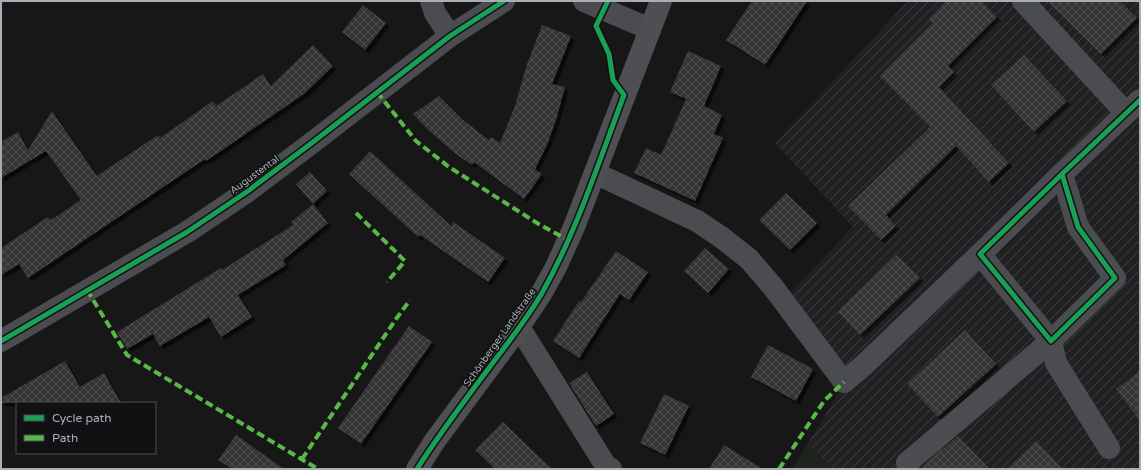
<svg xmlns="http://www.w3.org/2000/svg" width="1141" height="470" font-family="'Varela Round',sans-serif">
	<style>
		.industrial { fill: url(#industrial-furrows) }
		.green { fill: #1d241e }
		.building { fill: url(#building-cross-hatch); filter: url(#shadow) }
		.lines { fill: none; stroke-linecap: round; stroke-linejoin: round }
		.minor { stroke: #4b4c50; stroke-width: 22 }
		.major { stroke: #4d4f52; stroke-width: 22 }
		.quiet { stroke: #58b947; stroke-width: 4; stroke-dasharray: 8 4; stroke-linecap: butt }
		.cycleway-casing { stroke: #111113; stroke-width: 8 }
		.cycleway { stroke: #1a9f57; stroke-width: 5 }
		.labels { text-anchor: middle; stroke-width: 3.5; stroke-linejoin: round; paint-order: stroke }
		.street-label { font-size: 10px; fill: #a8adb8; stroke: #111113 }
	</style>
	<defs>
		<pattern id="industrial-furrows" width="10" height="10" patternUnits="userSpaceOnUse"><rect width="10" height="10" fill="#212123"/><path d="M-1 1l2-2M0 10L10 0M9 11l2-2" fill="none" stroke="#3e3f41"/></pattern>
		<pattern id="building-cross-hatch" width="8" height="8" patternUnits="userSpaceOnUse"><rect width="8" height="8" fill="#353536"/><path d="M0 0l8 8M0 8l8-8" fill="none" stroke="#4f5051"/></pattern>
		<filter id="shadow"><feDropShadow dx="3.5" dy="3.5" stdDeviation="0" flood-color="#0009"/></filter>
	</defs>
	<rect width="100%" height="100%" fill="#171717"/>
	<path class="industrial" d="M 908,1 L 1140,1 L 1140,469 L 833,469 L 807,445 L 840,390 L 788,295 L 853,227 L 775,143 Z"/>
	<path class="green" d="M 807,445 L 833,469 L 792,469 Z"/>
	<path class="building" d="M 752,1 L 807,1 L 765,65 L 726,40 Z
		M 946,1 L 981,1 L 997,17 L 948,66 L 954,72 L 939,87 L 1009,163 L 989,182 L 956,146 L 886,215 L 896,226 L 881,240 L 848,206 L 930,127 L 880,76 L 933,23 L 929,19 Z
		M 1047,1 L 1120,1 L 1137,18 L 1101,54 Z
		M 363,5 L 386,23 L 365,50 L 342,32 Z
		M 542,25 L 571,36 L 552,84 L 565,87 L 556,120 L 547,145 L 535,169 L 542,174 L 524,199 L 474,162 L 472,165 L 457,155 L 427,129 L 413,114 L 439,96 L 463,120 L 489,140 L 491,137 L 500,143 L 515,106 L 526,67 Z
		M 313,45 L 333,66 L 304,94 L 206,161 L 205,159 L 28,278 L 19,264 L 1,275 L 1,248 L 48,217 L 51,220 L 81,200 L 46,151 L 1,178 L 1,142 L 18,132 L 28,150 L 52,111 L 97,176 L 158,135 L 160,138 L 213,101 L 216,106 L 263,74 L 271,86 Z
		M 688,51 L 721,66 L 704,106 L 722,115 L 714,134 L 723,138 L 695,201 L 634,173 L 646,148 L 661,155 L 686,99 L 670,92 Z
		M 1024,55 L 1067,101 L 1034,132 L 991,85 Z
		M 370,151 L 451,226 L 453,222 L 505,258 L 488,282 L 420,235 L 418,237 L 349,174 Z
		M 310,172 L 327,191 L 313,204 L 296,184 Z
		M 786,193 L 817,223 L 790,250 L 759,220 Z
		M 313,204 L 328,223 L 283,260 L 286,265 L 238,295 L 252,317 L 221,337 L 209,317 L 160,346 L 153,334 L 127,349 L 117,332 L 221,268 L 222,270 L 293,225 L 291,222 Z
		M 705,248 L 729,269 L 708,293 L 684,271 Z
		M 616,251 L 648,272 L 629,300 L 620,294 L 579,358 L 553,341 L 579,301 L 581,302 Z
		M 897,255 L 920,278 L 860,335 L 838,312 Z
		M 409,326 L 432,342 L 361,444 L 338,428 Z
		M 965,330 L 996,364 L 938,417 L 907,384 Z
		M 768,345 L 813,369 L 796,401 L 751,377 Z
		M 65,361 L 80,387 L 104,373 L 121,403 L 1,403 L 1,398 Z
		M 1140,371 L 1140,421 L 1116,389 Z
		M 587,372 L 614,414 L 596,426 L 569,383 Z
		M 664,394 L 689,406 L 665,455 L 640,443 Z
		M 503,422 L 532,450 L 552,469 L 495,469 L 475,450 Z
		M 236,435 L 284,469 L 232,469 L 218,460 Z
		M 958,436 L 990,469 L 921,469 L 936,455 Z
		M 1036,441 L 1063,469 L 1007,469 Z
		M 724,445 L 763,469 L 709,469 Z"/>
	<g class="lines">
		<path class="minor" d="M 431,1 L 435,13 L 450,36
			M 584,1 L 650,29
			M 1023,1 L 1126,113
			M 595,173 L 697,221 L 721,237 L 749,259 L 773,287 L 844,382 L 864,365 L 980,254
			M 1062,174 L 1078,227 L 1115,278 L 1051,341 L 980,254 L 1062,174 L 1140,100
			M 519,327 L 606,466 L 611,469
			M 1,341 L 187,232 L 248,191 L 313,142 L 450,36 L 504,1
			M 907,463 L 1051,341 L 1056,363 L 1109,448"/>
		<path class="major" d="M 417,469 L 434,442 L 519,327 L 541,294 L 556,267 L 574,227 L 661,1"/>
		<path class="quiet" d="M 377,92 L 416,141 L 449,167 L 537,223 L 568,240
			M 356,213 L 405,261 L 387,282
			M 87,290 L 127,355 L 318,469
			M 302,459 L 396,319 L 410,300
			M 779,469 L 824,401 L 844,382"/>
		<g class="cycleway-casing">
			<path id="cycleway" d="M 1062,174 L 1078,227 L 1115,278 L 1051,341 L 980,254 L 1062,174 L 1140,100
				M 1,341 L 187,232 L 248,191 L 313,142 L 450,36 L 504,1
				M 417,469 C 441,431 468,396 495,360 C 511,339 528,317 542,293 C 577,231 599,161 624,95 L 613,80 L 609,54 L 596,26 L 608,1"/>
		</g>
		<use href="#cycleway" class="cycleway"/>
	</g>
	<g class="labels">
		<g class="street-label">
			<text transform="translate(254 174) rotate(-36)" y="4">Augustental</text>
			<text transform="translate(499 337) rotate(-55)" y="4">Schönberger Landstraße</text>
		</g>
	</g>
	<rect width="1141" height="470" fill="none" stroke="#a8adb8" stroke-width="4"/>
	<rect x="16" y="402" width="140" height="52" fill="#111113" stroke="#4d4f55"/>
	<rect x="24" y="415" width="20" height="6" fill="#1a9f57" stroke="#4d4f55"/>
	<text x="52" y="422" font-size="12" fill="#a8adb8">Cycle path</text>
	<rect x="24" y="435" width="20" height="6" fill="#58b947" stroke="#4d4f55"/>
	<text x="52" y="442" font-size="12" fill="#a8adb8">Path</text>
</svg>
